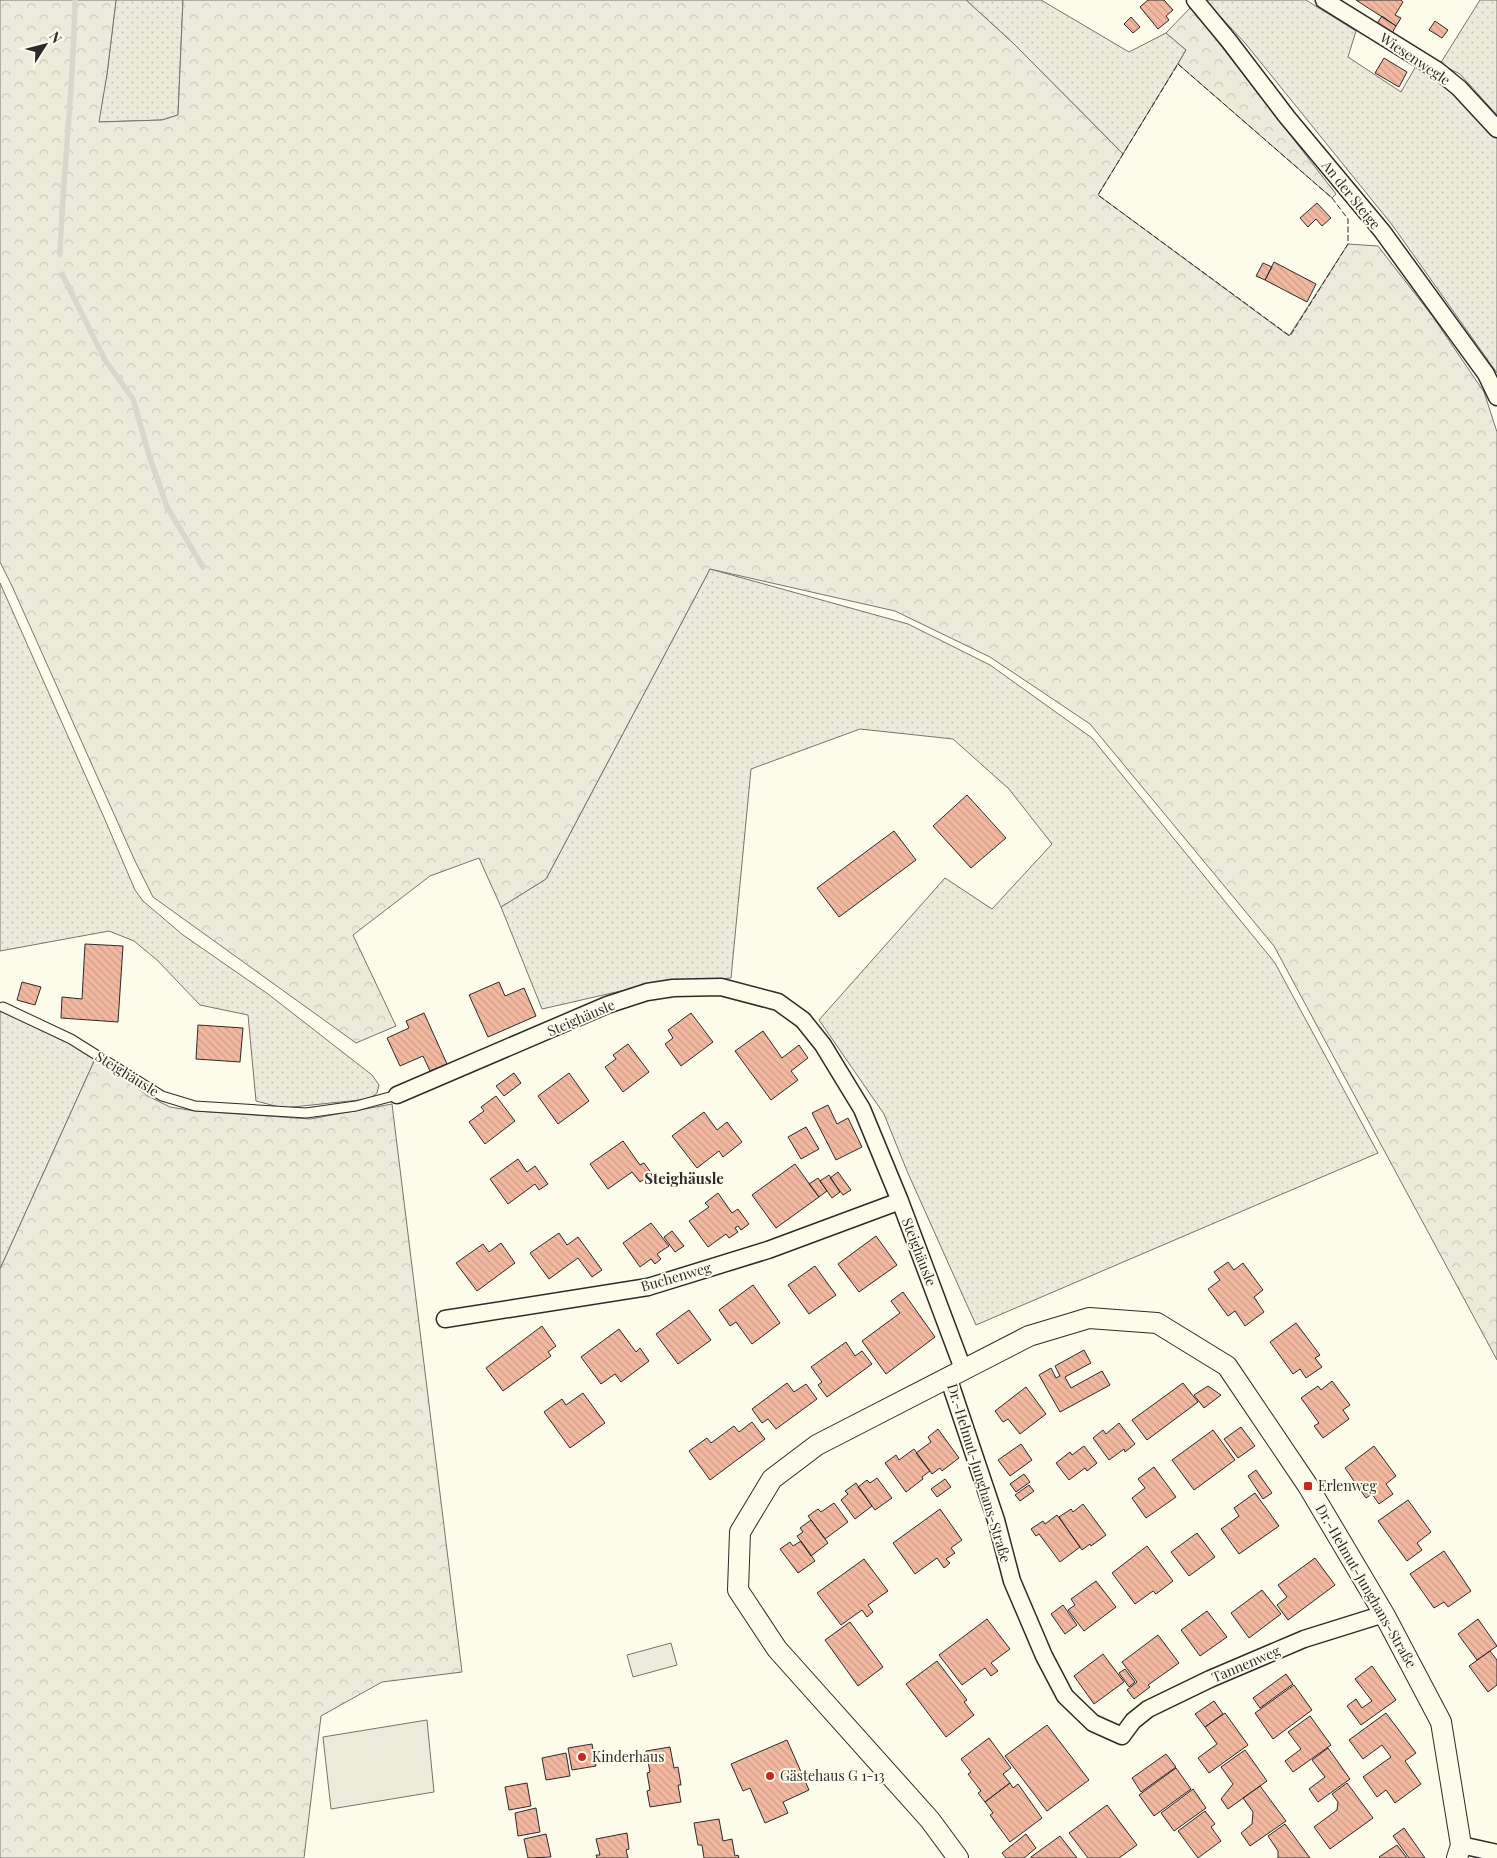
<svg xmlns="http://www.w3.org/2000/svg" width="1497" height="1858" font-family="'Playfair Display',serif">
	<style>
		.grass { fill: url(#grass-dots); stroke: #74746e }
		.forest { fill: url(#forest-crowns); stroke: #74746e }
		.garden { fill: #ecebdb; stroke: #74746e }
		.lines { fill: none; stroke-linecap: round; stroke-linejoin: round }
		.stream { stroke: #d8d7c9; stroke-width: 5.5 }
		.building { fill: url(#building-back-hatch); stroke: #2b2b2b }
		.service-casing { stroke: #2b2b2b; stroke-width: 11 }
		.minor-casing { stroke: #2b2b2b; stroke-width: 19 }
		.tertiary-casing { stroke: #2b2b2b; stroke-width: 22 }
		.service { stroke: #fdfbea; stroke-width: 9 }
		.minor { stroke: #fdfbea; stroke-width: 16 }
		.tertiary { stroke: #fdfbea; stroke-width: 20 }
		.fence { stroke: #2b2b2b; stroke-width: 1; stroke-dasharray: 6 2.5; stroke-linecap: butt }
		.poi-dot { fill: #c62828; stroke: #fdfbea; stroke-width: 2 }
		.labels { text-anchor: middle; stroke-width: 4; stroke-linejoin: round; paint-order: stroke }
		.street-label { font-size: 14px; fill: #2b2b2b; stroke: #fdfbea }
		.poi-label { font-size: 14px; fill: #2b2b2b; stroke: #fdfbea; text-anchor: start }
		.neighbourhood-label { font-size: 15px; font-weight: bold; fill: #2b2b2b; stroke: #fdfbea }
	</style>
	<defs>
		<pattern id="grass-dots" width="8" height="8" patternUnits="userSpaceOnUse" patternTransform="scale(1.25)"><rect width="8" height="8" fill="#ecebdb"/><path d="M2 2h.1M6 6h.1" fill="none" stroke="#cbcabc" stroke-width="1.8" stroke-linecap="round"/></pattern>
		<pattern id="forest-crowns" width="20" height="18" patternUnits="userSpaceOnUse" patternTransform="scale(1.25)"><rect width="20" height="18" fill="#ecebdb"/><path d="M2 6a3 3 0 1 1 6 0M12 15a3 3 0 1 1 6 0" fill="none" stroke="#cbcabc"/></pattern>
		<pattern id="building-back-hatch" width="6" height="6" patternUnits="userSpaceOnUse" patternTransform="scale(1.25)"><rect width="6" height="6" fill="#f2b8a0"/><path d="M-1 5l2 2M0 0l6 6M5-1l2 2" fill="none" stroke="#d09e8a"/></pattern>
	</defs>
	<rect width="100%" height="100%" fill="#fdfbea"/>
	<path class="grass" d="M 116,0 L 183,0 L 178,115 L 162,120 L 98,122 L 107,74 Z
		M 966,0 L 1041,0 L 1129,52 L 1166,33 L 1186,50 L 1123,154 L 1014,44 Z
		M 1205,0 L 1306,0 L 1356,31 L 1348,57 L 1401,92 L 1416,66 C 1448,83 1473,111 1497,137 L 1497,373 L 1393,226 L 1245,43 Z
		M 1480,0 L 1497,0 L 1497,115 L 1460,74 L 1440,64 Z
		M 710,569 L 908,624 L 990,665 L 1092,738 L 1275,963 L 1378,1153 L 976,1325 L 907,1171 L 884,1114 L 819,1020 L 945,878 L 992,909 L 1052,844 L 1009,789 L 953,739 L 860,729 L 751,769 L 731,978 L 647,985 L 542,1009 L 501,907 L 546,879 Z
		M 0,583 L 106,822 L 135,890 L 143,901 L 183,935 L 268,994 L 372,1075 L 379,1085 L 377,1093 L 369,1099 L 283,1108 L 256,1101 L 248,1015 L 200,1005 L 157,960 L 134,941 L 109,931 L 0,951 Z
		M 0,1008 L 96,1057 L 0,1269 Z"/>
	<path class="forest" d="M 0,0 L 116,0 L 107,74 L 99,122 L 162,120 L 178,115 L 183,0 L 966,0 L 1014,44 L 1123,154 L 1098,195 L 1289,336 L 1348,244 L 1378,246 L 1433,317 L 1484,392 L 1497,432 L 1497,1360 L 1274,946 L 1090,724 L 990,657 L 895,611 L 710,569 L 546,879 L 501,907 L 479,858 L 430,876 L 353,935 L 396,1026 L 356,1043 L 153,897 L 135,861 L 12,586 L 0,562 Z
		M 1191,7 L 1336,194 L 1332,198 L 1178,64 L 1186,50 L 1166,33 Z
		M 96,1057 L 148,1096 L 170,1107 L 195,1111 L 310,1119 L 392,1104 L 462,1672 L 382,1682 L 321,1716 L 304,1858 L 0,1858 L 0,1269 Z"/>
	<path class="garden" d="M 671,1643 L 677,1665 L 633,1677 L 627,1655 Z
		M 427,1720 L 434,1792 L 331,1809 L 323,1737 Z"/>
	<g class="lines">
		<path class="stream" d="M 60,254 C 63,169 74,85 75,0
			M 62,274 L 105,360 L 133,399 L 149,455 L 167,507 L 203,567"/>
	</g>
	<path class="building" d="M 1148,0 L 1164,0 L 1173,10 L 1166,16 L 1169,20 L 1158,29 L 1140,7 Z
		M 1356,0 L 1401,0 L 1403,2 L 1395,15 L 1401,18 L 1396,26 Z
		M 1382,16 L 1396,26 L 1391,35 L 1376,25 Z
		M 1131,17 L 1140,27 L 1133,33 L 1124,24 Z
		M 1435,21 L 1448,30 L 1442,38 L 1429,30 Z
		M 1384,58 L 1407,72 L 1399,87 L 1375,73 Z
		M 1317,203 L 1331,218 L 1322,226 L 1316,219 L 1308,227 L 1300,218 Z
		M 1274,262 L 1316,284 L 1307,302 L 1265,280 Z
		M 1263,263 L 1272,267 L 1265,280 L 1256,276 Z
		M 967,795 L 1006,838 L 971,868 L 933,826 Z
		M 894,831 L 916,860 L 839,917 L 817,888 Z
		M 85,944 L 123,946 L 118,1022 L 61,1018 L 62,997 L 82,999 Z
		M 22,982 L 41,987 L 35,1005 L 17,1000 Z
		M 499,982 L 505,996 L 524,988 L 536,1016 L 488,1037 L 469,995 Z
		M 424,1013 L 447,1064 L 430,1071 L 423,1056 L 400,1066 L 387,1038 L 409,1028 L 406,1021 Z
		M 691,1013 L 713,1042 L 681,1066 L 665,1044 L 673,1038 L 668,1030 Z
		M 198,1025 L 243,1028 L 240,1062 L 196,1059 Z
		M 763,1031 L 782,1058 L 799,1045 L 808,1058 L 791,1071 L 798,1080 L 771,1100 L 735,1051 Z
		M 628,1044 L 649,1072 L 623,1092 L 605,1067 L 616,1059 L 613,1055 Z
		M 514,1073 L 521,1083 L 504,1096 L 496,1086 Z
		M 569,1073 L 589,1101 L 558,1124 L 538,1096 Z
		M 496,1096 L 515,1121 L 485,1144 L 469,1122 L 484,1111 L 481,1107 Z
		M 828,1105 L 837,1124 L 848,1118 L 862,1147 L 836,1160 L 812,1113 Z
		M 704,1112 L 717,1130 L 727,1122 L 742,1142 L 723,1157 L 719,1151 L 697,1168 L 672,1136 Z
		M 806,1127 L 819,1149 L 801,1159 L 788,1137 Z
		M 623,1141 L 640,1165 L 644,1163 L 652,1174 L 640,1182 L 632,1172 L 608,1189 L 590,1164 Z
		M 518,1159 L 527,1172 L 535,1166 L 548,1184 L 539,1190 L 535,1184 L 508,1204 L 490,1179 Z
		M 795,1164 L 819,1197 L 776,1228 L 752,1195 Z
		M 838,1172 L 851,1190 L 843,1195 L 830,1178 Z
		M 829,1175 L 840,1192 L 832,1198 L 820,1181 Z
		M 818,1178 L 827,1191 L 819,1197 L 809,1184 Z
		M 718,1193 L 732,1213 L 738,1209 L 749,1224 L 741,1230 L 738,1226 L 735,1228 L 738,1232 L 729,1238 L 726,1234 L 708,1247 L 689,1221 L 709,1207 L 705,1203 Z
		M 651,1223 L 669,1246 L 657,1254 L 661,1259 L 655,1264 L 651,1259 L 640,1267 L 623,1243 Z
		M 672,1231 L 684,1246 L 675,1252 L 664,1237 Z
		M 559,1233 L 567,1245 L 578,1237 L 602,1270 L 592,1277 L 578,1258 L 549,1279 L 530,1253 Z
		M 876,1236 L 897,1265 L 859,1292 L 838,1264 Z
		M 501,1243 L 515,1263 L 477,1291 L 456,1263 L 483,1244 L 489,1252 Z
		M 1228,1262 L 1234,1270 L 1243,1263 L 1263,1290 L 1254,1297 L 1264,1312 L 1245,1326 L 1235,1311 L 1228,1316 L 1208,1289 L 1220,1280 L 1214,1272 Z
		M 815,1266 L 836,1295 L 809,1314 L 788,1285 Z
		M 753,1285 L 780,1323 L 752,1344 L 736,1322 L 730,1326 L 719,1310 Z
		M 903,1292 L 935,1337 L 886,1374 L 862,1341 L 900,1313 L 891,1301 Z
		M 689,1310 L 711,1340 L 678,1364 L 656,1334 Z
		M 1296,1323 L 1320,1355 L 1315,1358 L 1322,1367 L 1306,1378 L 1300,1369 L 1293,1374 L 1270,1342 Z
		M 542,1326 L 556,1346 L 548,1352 L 551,1356 L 503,1391 L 486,1368 Z
		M 619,1329 L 636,1352 L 640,1348 L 649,1361 L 621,1382 L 615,1374 L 601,1384 L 581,1357 Z
		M 846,1342 L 855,1356 L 862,1351 L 872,1364 L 827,1397 L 818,1385 L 822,1382 L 811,1367 Z
		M 1084,1350 L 1091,1363 L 1065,1377 L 1071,1388 L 1102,1371 L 1110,1385 L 1060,1412 L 1039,1375 L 1051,1368 L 1056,1378 L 1060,1376 L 1055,1366 Z
		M 1332,1381 L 1350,1405 L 1343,1410 L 1349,1419 L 1323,1438 L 1314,1426 L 1319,1423 L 1301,1398 L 1318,1386 L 1321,1390 Z
		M 787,1383 L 794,1392 L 806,1384 L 817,1399 L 776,1429 L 768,1419 L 762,1423 L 752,1409 Z
		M 1183,1383 L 1198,1402 L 1147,1440 L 1132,1420 Z
		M 1208,1386 L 1221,1395 L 1204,1408 L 1194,1395 Z
		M 1026,1387 L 1046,1414 L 1020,1434 L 1008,1419 L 1003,1422 L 995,1411 Z
		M 583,1393 L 605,1423 L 570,1448 L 544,1412 L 562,1399 L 566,1405 Z
		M 752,1422 L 765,1439 L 710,1480 L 689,1451 L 707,1438 L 711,1443 L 734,1426 L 739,1432 Z
		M 1119,1423 L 1135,1444 L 1125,1452 L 1124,1449 L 1109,1460 L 1093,1438 L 1103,1430 L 1106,1434 Z
		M 1241,1427 L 1255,1446 L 1238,1458 L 1224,1439 Z
		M 938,1429 L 959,1458 L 942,1471 L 940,1468 L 932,1474 L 916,1453 L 931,1442 L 928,1437 Z
		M 1213,1430 L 1235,1460 L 1194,1490 L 1172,1460 Z
		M 1021,1444 L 1032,1460 L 1010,1476 L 998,1460 Z
		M 1084,1446 L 1097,1463 L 1087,1471 L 1085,1468 L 1069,1480 L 1056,1463 L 1070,1452 L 1072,1455 Z
		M 1374,1446 L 1396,1476 L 1386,1484 L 1393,1494 L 1379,1504 L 1372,1494 L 1366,1498 L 1345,1468 Z
		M 914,1449 L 930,1471 L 922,1477 L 923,1479 L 906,1492 L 885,1463 L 896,1455 L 899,1460 Z
		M 1154,1467 L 1176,1497 L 1146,1518 L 1132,1498 L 1145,1488 L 1138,1479 Z
		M 1256,1470 L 1272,1493 L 1263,1499 L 1248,1476 Z
		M 1024,1474 L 1030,1482 L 1016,1492 L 1010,1484 Z
		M 877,1478 L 892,1498 L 875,1510 L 858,1487 L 867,1480 L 870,1483 Z
		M 945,1479 L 951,1487 L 937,1497 L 931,1489 Z
		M 856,1483 L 872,1506 L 855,1519 L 841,1500 L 848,1494 L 845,1491 Z
		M 1029,1485 L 1034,1491 L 1020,1501 L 1015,1495 Z
		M 1255,1493 L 1279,1526 L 1239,1554 L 1221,1529 L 1239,1516 L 1234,1508 Z
		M 1408,1500 L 1431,1532 L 1417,1543 L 1422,1550 L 1407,1561 L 1378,1521 Z
		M 834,1503 L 848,1522 L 825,1539 L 808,1516 L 818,1509 L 821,1512 Z
		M 1083,1504 L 1106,1535 L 1091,1546 L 1090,1544 L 1082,1550 L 1059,1517 L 1071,1509 L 1073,1512 Z
		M 940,1509 L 962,1540 L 951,1548 L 955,1553 L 946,1559 L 950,1563 L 944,1568 L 937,1558 L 915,1574 L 893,1543 Z
		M 1057,1515 L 1080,1547 L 1060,1562 L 1039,1534 L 1036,1536 L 1031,1529 L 1043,1521 L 1045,1524 Z
		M 811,1520 L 828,1543 L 811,1556 L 797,1536 L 803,1532 L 800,1528 Z
		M 1197,1533 L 1215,1557 L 1189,1576 L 1171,1552 Z
		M 801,1541 L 815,1561 L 798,1573 L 780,1549 L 790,1542 L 793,1546 Z
		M 1147,1546 L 1173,1581 L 1156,1594 L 1153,1591 L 1135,1604 L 1112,1573 Z
		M 1444,1551 L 1471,1591 L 1448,1607 L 1444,1602 L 1434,1608 L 1410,1574 Z
		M 1315,1558 L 1335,1585 L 1288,1620 L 1277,1605 L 1287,1597 L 1278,1585 Z
		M 864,1559 L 888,1591 L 868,1605 L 873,1612 L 867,1617 L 862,1610 L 841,1625 L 817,1593 Z
		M 1096,1581 L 1116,1607 L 1084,1631 L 1068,1610 L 1075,1605 L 1071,1599 Z
		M 1262,1590 L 1281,1614 L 1249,1638 L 1231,1613 Z
		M 1063,1605 L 1077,1625 L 1065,1634 L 1051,1614 Z
		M 1207,1611 L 1227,1637 L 1200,1656 L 1181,1630 Z
		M 987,1619 L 1010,1649 L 991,1663 L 998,1671 L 991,1676 L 985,1668 L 962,1685 L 939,1655 Z
		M 1478,1619 L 1497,1646 L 1477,1660 L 1458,1634 Z
		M 850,1622 L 883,1667 L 858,1686 L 825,1640 Z
		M 1158,1635 L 1179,1663 L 1148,1685 L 1150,1687 L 1134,1699 L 1127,1690 L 1137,1682 L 1122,1662 Z
		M 1490,1651 L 1497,1660 L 1497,1685 L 1488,1692 L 1469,1666 Z
		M 1103,1654 L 1124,1682 L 1094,1704 L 1074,1676 Z
		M 937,1661 L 967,1700 L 964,1702 L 974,1715 L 946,1737 L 906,1684 Z
		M 1372,1666 L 1396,1700 L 1361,1725 L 1347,1706 L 1356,1699 L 1362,1708 L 1372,1701 L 1355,1679 Z
		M 1125,1669 L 1135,1682 L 1129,1687 L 1119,1673 Z
		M 1286,1674 L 1293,1684 L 1260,1708 L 1253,1698 Z
		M 1294,1685 L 1312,1710 L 1273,1739 L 1255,1713 Z
		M 1214,1701 L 1223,1714 L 1205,1727 L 1195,1714 Z
		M 1225,1713 L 1248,1745 L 1209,1773 L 1198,1758 L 1217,1744 L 1205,1727 Z
		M 1386,1713 L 1416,1753 L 1405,1761 L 1421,1784 L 1395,1803 L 1386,1790 L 1377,1797 L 1363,1777 L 1391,1757 L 1382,1745 L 1363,1759 L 1349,1740 Z
		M 1310,1716 L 1331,1745 L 1293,1772 L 1285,1761 L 1301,1749 L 1288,1732 Z
		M 1047,1725 L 1089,1780 L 1047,1811 L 1005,1756 Z
		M 989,1738 L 1011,1768 L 1003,1774 L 1010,1783 L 985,1802 L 978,1793 L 981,1791 L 968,1774 L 971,1772 L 961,1759 Z
		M 787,1740 L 809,1790 L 783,1802 L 788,1813 L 765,1823 L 750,1788 L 743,1791 L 731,1764 Z
		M 592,1744 L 596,1766 L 572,1770 L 568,1748 Z
		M 670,1747 L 674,1768 L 678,1767 L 681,1785 L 678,1785 L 681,1802 L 650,1807 L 647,1791 L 650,1790 L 647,1773 L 650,1772 L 646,1751 Z
		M 1328,1748 L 1350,1779 L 1318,1802 L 1309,1789 L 1325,1777 L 1312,1760 Z
		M 1245,1750 L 1267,1781 L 1228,1809 L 1221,1799 L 1233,1784 L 1221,1767 Z
		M 566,1753 L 570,1776 L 546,1780 L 542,1758 Z
		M 1166,1754 L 1176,1767 L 1141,1792 L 1132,1778 Z
		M 1176,1768 L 1191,1789 L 1154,1816 L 1139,1795 Z
		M 527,1783 L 531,1806 L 509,1810 L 505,1787 Z
		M 1010,1783 L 1013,1788 L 1018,1784 L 1042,1818 L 1010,1842 L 990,1815 L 993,1813 L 985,1802 Z
		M 1347,1783 L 1373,1818 L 1330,1849 L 1314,1827 L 1337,1810 L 1338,1802 L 1332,1794 Z
		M 1260,1786 L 1286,1821 L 1250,1846 L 1241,1833 L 1252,1824 L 1253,1812 L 1243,1798 Z
		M 1193,1789 L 1206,1808 L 1174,1831 L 1161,1813 Z
		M 1107,1805 L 1137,1845 L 1119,1858 L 1088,1858 L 1069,1833 Z
		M 536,1808 L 540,1832 L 518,1836 L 515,1813 Z
		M 1205,1811 L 1215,1824 L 1211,1827 L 1221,1841 L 1198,1858 L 1178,1831 Z
		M 719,1819 L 723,1841 L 732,1839 L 735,1856 L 738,1855 L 739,1858 L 704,1858 L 702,1845 L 698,1845 L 694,1823 Z
		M 1285,1824 L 1310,1858 L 1278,1858 L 1278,1851 L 1268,1836 Z
		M 1404,1828 L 1425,1858 L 1409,1858 L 1393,1836 Z
		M 627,1833 L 629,1849 L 626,1850 L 628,1858 L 597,1858 L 596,1855 L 600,1855 L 596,1839 Z
		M 546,1834 L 551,1857 L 528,1858 L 524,1839 Z
		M 1026,1834 L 1036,1848 L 1024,1858 L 1006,1858 L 1002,1853 Z
		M 1060,1836 L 1077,1858 L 1031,1858 L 1031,1857 Z
		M 1397,1845 L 1407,1858 L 1380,1858 L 1379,1857 Z"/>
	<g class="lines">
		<g class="service-casing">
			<path id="service" d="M 3,1007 L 71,1039 L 162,1096 L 195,1106 L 306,1113 L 356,1106 L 397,1095"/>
		</g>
		<g class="minor-casing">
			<path id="minor" d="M 1195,0 L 1229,41 L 1287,117 L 1382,231 L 1486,374 L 1497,397
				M 1324,0 L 1437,70 L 1459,88 L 1497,129
				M 397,1095 L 607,1005 L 647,992 L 673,988 L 721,987 L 778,1002 L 803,1020 L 823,1045 L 862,1109 L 900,1201 L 963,1369
				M 445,1319 L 648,1287 L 768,1250 L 900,1201
				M 948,1377 L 996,1520 L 1012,1581 L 1044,1656 L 1065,1696 L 1093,1723 L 1122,1736 L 1133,1721 L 1148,1709 L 1210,1679 L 1304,1639 L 1384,1614
				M 1461,1845 L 1497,1853"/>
		</g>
		<g class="tertiary-casing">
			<path id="tertiary" d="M 958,1858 L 930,1820 L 777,1649 L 738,1590 L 740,1532 L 772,1479 L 817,1445 L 1029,1336 L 1089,1318 L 1157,1323 L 1227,1366 L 1308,1486 L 1384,1614 L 1441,1722 L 1461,1845 L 1457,1858"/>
		</g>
		<use href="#service" class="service"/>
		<use href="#minor" class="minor"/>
		<use href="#tertiary" class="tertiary"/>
		<path class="fence" d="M 1178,64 L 1332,198 L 1348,219 L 1348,244 L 1290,336 L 1098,195 Z"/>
	</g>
	<g class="poi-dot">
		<rect x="1303" y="1481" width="10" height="10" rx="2.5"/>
		<circle cx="582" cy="1757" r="5"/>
		<circle cx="770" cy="1776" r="5"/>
	</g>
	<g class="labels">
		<g class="street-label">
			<text transform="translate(1415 59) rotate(34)" y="5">Wiesenwegle</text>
			<text transform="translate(1351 195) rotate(51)" y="5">An der Steige</text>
			<text transform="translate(581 1018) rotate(-23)" y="5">Steighäusle</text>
			<text transform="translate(127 1074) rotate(32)" y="5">Steighäusle</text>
			<text transform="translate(919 1252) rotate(69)" y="5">Steighäusle</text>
			<text transform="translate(676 1277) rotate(-16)" y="5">Buchenweg</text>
			<text transform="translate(979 1473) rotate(73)" y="5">Dr.-Helmut-Junghans-Straße</text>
			<text transform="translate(1366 1586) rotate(60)" y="5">Dr.-Helmut-Junghans-Straße</text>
			<text transform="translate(1246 1664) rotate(-23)" y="5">Tannenweg</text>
		</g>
		<g class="poi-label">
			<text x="1318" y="1491">Erlenweg</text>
			<text x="592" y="1762">Kinderhaus</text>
			<text x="780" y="1781">Gästehaus G 1-13</text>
		</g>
		<g class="neighbourhood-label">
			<text x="684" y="1184">Steighäusle</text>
		</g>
	</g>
	<g transform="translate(45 45) rotate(54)" stroke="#fdfbea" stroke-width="4" paint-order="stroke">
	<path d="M0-4L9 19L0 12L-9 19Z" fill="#2b2b2b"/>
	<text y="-8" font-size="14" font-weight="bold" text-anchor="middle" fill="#2b2b2b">N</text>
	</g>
</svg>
